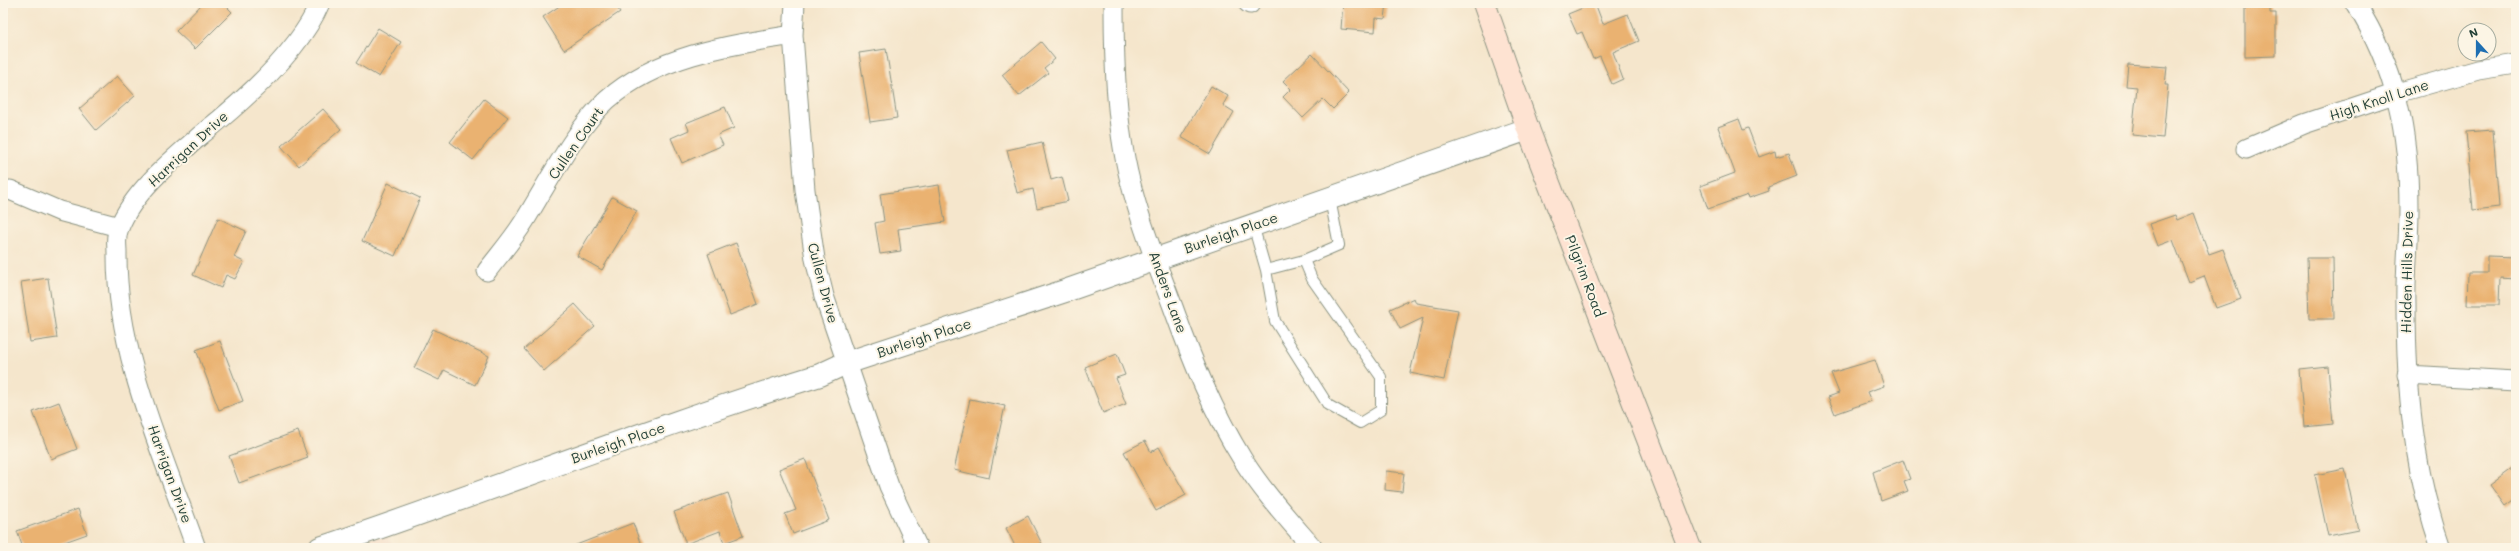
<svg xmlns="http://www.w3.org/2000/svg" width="2519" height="551" font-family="Mali,sans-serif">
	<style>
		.built { fill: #f1d5bd }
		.building { fill: #eab271 }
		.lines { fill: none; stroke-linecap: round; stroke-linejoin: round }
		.service-casing { stroke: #8a9280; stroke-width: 12 }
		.minor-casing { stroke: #8a9280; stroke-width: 21 }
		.tertiary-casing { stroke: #8a9280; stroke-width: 24 }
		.secondary-casing { stroke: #8a9280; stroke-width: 24 }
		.service { stroke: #fff; stroke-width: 10 }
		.minor { stroke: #fff; stroke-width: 19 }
		.tertiary { stroke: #fff; stroke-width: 22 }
		.secondary { stroke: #fee3d2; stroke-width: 22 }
		.labels { text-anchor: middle; stroke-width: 4; stroke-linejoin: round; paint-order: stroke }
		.street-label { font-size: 14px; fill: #1f3d34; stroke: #fcf5e5 }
	</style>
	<rect width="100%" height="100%" fill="#fcf5e5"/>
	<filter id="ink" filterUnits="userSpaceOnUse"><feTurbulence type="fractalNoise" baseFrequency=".025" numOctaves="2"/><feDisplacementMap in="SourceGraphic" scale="8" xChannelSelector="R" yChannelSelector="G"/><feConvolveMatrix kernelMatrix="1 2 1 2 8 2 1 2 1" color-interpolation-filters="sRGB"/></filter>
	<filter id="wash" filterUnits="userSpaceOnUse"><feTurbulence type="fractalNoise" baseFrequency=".012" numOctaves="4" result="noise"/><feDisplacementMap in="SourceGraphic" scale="16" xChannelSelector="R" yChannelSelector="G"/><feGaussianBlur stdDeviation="0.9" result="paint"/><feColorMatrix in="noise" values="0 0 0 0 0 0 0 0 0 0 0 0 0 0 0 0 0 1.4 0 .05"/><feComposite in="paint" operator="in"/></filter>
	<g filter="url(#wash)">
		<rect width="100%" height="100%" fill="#f5e6cc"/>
		<path class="built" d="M 387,533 L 393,548 L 341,548 Z"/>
		<g id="blocks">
			<path class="building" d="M 203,3 L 223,3 L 232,12 L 195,49 L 176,31 Z
				M 564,3 L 614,3 L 620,12 L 564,50 L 543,17 Z
				M 1343,3 L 1387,3 L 1385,19 L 1376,18 L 1375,32 L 1341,29 Z
				M 1595,3 L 1603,24 L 1628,14 L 1639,41 L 1613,52 L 1623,79 L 1612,84 L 1600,56 L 1593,59 L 1582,32 L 1577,34 L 1568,14 Z
				M 2245,3 L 2270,3 L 2270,13 L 2276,13 L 2276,56 L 2245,57 Z
				M 378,28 L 401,42 L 379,77 L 356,63 Z
				M 1041,42 L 1055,59 L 1044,68 L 1048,73 L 1019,96 L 1002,75 Z
				M 886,49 L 897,118 L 870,122 L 859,53 Z
				M 1312,54 L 1349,93 L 1333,109 L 1323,99 L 1303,118 L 1283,97 L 1291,89 L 1283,81 Z
				M 2128,64 L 2167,67 L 2165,85 L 2168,85 L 2163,138 L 2132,135 L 2137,87 L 2126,86 Z
				M 117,76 L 135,96 L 96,130 L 79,109 Z
				M 1211,86 L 1228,96 L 1223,105 L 1234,112 L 1210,154 L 1181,137 Z
				M 484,99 L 508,117 L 473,160 L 450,142 Z
				M 725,107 L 734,128 L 718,135 L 723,145 L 682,163 L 671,138 L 689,130 L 686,123 Z
				M 323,109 L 341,129 L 299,166 L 281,146 Z
				M 1739,119 L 1743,130 L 1748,128 L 1759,157 L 1775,151 L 1776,157 L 1789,153 L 1797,176 L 1768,187 L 1769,191 L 1749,198 L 1748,195 L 1708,209 L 1700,186 L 1735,173 L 1718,127 Z
				M 2493,130 L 2499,207 L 2473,210 L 2466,132 Z
				M 1042,142 L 1051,180 L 1062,177 L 1068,201 L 1037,208 L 1033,189 L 1017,193 L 1007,150 Z
				M 388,183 L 420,198 L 395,256 L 362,241 Z
				M 939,185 L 945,222 L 898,229 L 901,251 L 880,254 L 875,223 L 884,221 L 880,194 Z
				M 612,197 L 637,211 L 602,270 L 577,256 Z
				M 2194,213 L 2209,254 L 2223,249 L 2241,299 L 2216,308 L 2204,276 L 2189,282 L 2173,240 L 2157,246 L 2149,224 L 2175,215 L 2177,220 Z
				M 218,218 L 246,231 L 234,257 L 244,262 L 235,279 L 226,275 L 221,288 L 193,275 Z
				M 736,243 L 758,304 L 730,315 L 708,254 Z
				M 2487,256 L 2516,257 L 2516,279 L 2500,278 L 2499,305 L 2467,305 L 2468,273 L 2487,273 Z
				M 2307,258 L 2333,258 L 2334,319 L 2309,319 Z
				M 48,278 L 57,338 L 30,342 L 21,282 Z
				M 1414,298 L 1416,303 L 1458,310 L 1444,380 L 1410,373 L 1423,318 L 1400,329 L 1390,309 Z
				M 575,304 L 595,326 L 544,371 L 524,349 Z
				M 433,329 L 489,356 L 475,385 L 444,370 L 439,380 L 414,368 Z
				M 220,341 L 243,401 L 219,410 L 196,350 Z
				M 1117,354 L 1125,375 L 1116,378 L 1126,404 L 1103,413 L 1085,367 Z
				M 1875,360 L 1884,386 L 1867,392 L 1871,401 L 1835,414 L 1828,397 L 1839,393 L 1831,373 Z
				M 2328,366 L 2333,424 L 2304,427 L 2299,369 Z
				M 970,399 L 1005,406 L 989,478 L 954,470 Z
				M 59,402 L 77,449 L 51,459 L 33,412 Z
				M 298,431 L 308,458 L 239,483 L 229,456 Z
				M 1145,441 L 1151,452 L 1159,447 L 1186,495 L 1156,511 L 1124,452 Z
				M 805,459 L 829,520 L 793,534 L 785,514 L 796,510 L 779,469 Z
				M 1903,460 L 1910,479 L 1904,481 L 1908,491 L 1881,501 L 1873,472 Z
				M 2516,466 L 2516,498 L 2505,506 L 2490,485 Z
				M 2345,469 L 2358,530 L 2328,536 L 2315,475 Z
				M 1386,471 L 1404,473 L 1402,492 L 1385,490 Z
				M 728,493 L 743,536 L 724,543 L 720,531 L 686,544 L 674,512 Z
				M 78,509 L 87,534 L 48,548 L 23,548 L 17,531 Z
				M 1028,516 L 1044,548 L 1016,548 L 1006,528 Z
				M 633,523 L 642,548 L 571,548 L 571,547 Z"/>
		</g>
	</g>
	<g filter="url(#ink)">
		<use href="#blocks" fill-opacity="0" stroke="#8a9280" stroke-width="1"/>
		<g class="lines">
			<g class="service-casing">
				<path id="service" d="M 1253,225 L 1266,270 L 1275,321 L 1328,405 L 1360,423 L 1381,410 L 1381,377 L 1312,279 L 1304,260 L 1339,245 L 1330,199
					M 1266,270 L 1304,260"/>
			</g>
			<g class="minor-casing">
				<path id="minor" d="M 795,3 L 793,35 L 805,190 L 815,259 L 824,296 L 889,486 L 918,548
					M 1114,3 C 1114,65 1116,133 1133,192 C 1143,231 1159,269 1173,307 C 1192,360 1213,412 1243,460 C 1263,492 1289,520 1313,548
					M 1248,3 L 1250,4
					M 2355,3 C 2397,69 2409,134 2409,210 C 2409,242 2405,273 2406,304 C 2406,388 2413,469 2441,548
					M 2246,149 L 2304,124 L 2397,93 L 2478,70 L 2516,64
					M 10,190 L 59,211 L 119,227
					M 487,271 C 500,254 514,238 525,220 C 548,183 575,129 607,100 C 658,55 729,45 793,35
					M 2407,375 L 2516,381
					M 196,548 C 163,453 116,355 117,253 C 117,244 115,237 119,228 C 132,193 173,159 201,135 C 241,103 300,51 320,3"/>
			</g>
			<g class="tertiary-casing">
				<path id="tertiary" d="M 320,548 C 487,492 651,427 820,375 L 846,363 L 1065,291 L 1528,129"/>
			</g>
			<g class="secondary-casing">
				<path id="secondary" d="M 1484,3 L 1528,129 L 1690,548"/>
			</g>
			<use href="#service" class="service"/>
			<use href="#minor" class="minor"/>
			<use href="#tertiary" class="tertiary"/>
			<use href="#secondary" class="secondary"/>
		</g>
	</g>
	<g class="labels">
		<g class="street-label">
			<text transform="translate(2379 100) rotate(-18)" y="5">High Knoll Lane</text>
			<text transform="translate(576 143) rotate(-55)" y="5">Cullen Court</text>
			<text transform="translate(188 149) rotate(-43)" y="5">Harrigan Drive</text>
			<text transform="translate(1231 233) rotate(-19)" y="5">Burleigh Place</text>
			<text transform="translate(2407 272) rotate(-89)" y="5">Hidden Hills Drive</text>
			<text transform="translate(1585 276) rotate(69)" y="5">Pilgrim Road</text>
			<text transform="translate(823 283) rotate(75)" y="5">Cullen Drive</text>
			<text transform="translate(1168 292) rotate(70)" y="5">Anders Lane</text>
			<text transform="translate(924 338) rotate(-18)" y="5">Burleigh Place</text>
			<text transform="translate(618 443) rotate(-19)" y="5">Burleigh Place</text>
			<text transform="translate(170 474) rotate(70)" y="5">Harrigan Drive</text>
		</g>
	</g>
	<rect width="2519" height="551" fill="none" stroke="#fcf5e5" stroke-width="16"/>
	<g transform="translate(2477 42) rotate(339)"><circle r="19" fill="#fcf5e5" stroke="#a4ab9e"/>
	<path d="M0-3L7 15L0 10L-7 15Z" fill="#1f6fb2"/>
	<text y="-6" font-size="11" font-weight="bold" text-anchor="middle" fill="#1f3d34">N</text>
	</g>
</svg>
